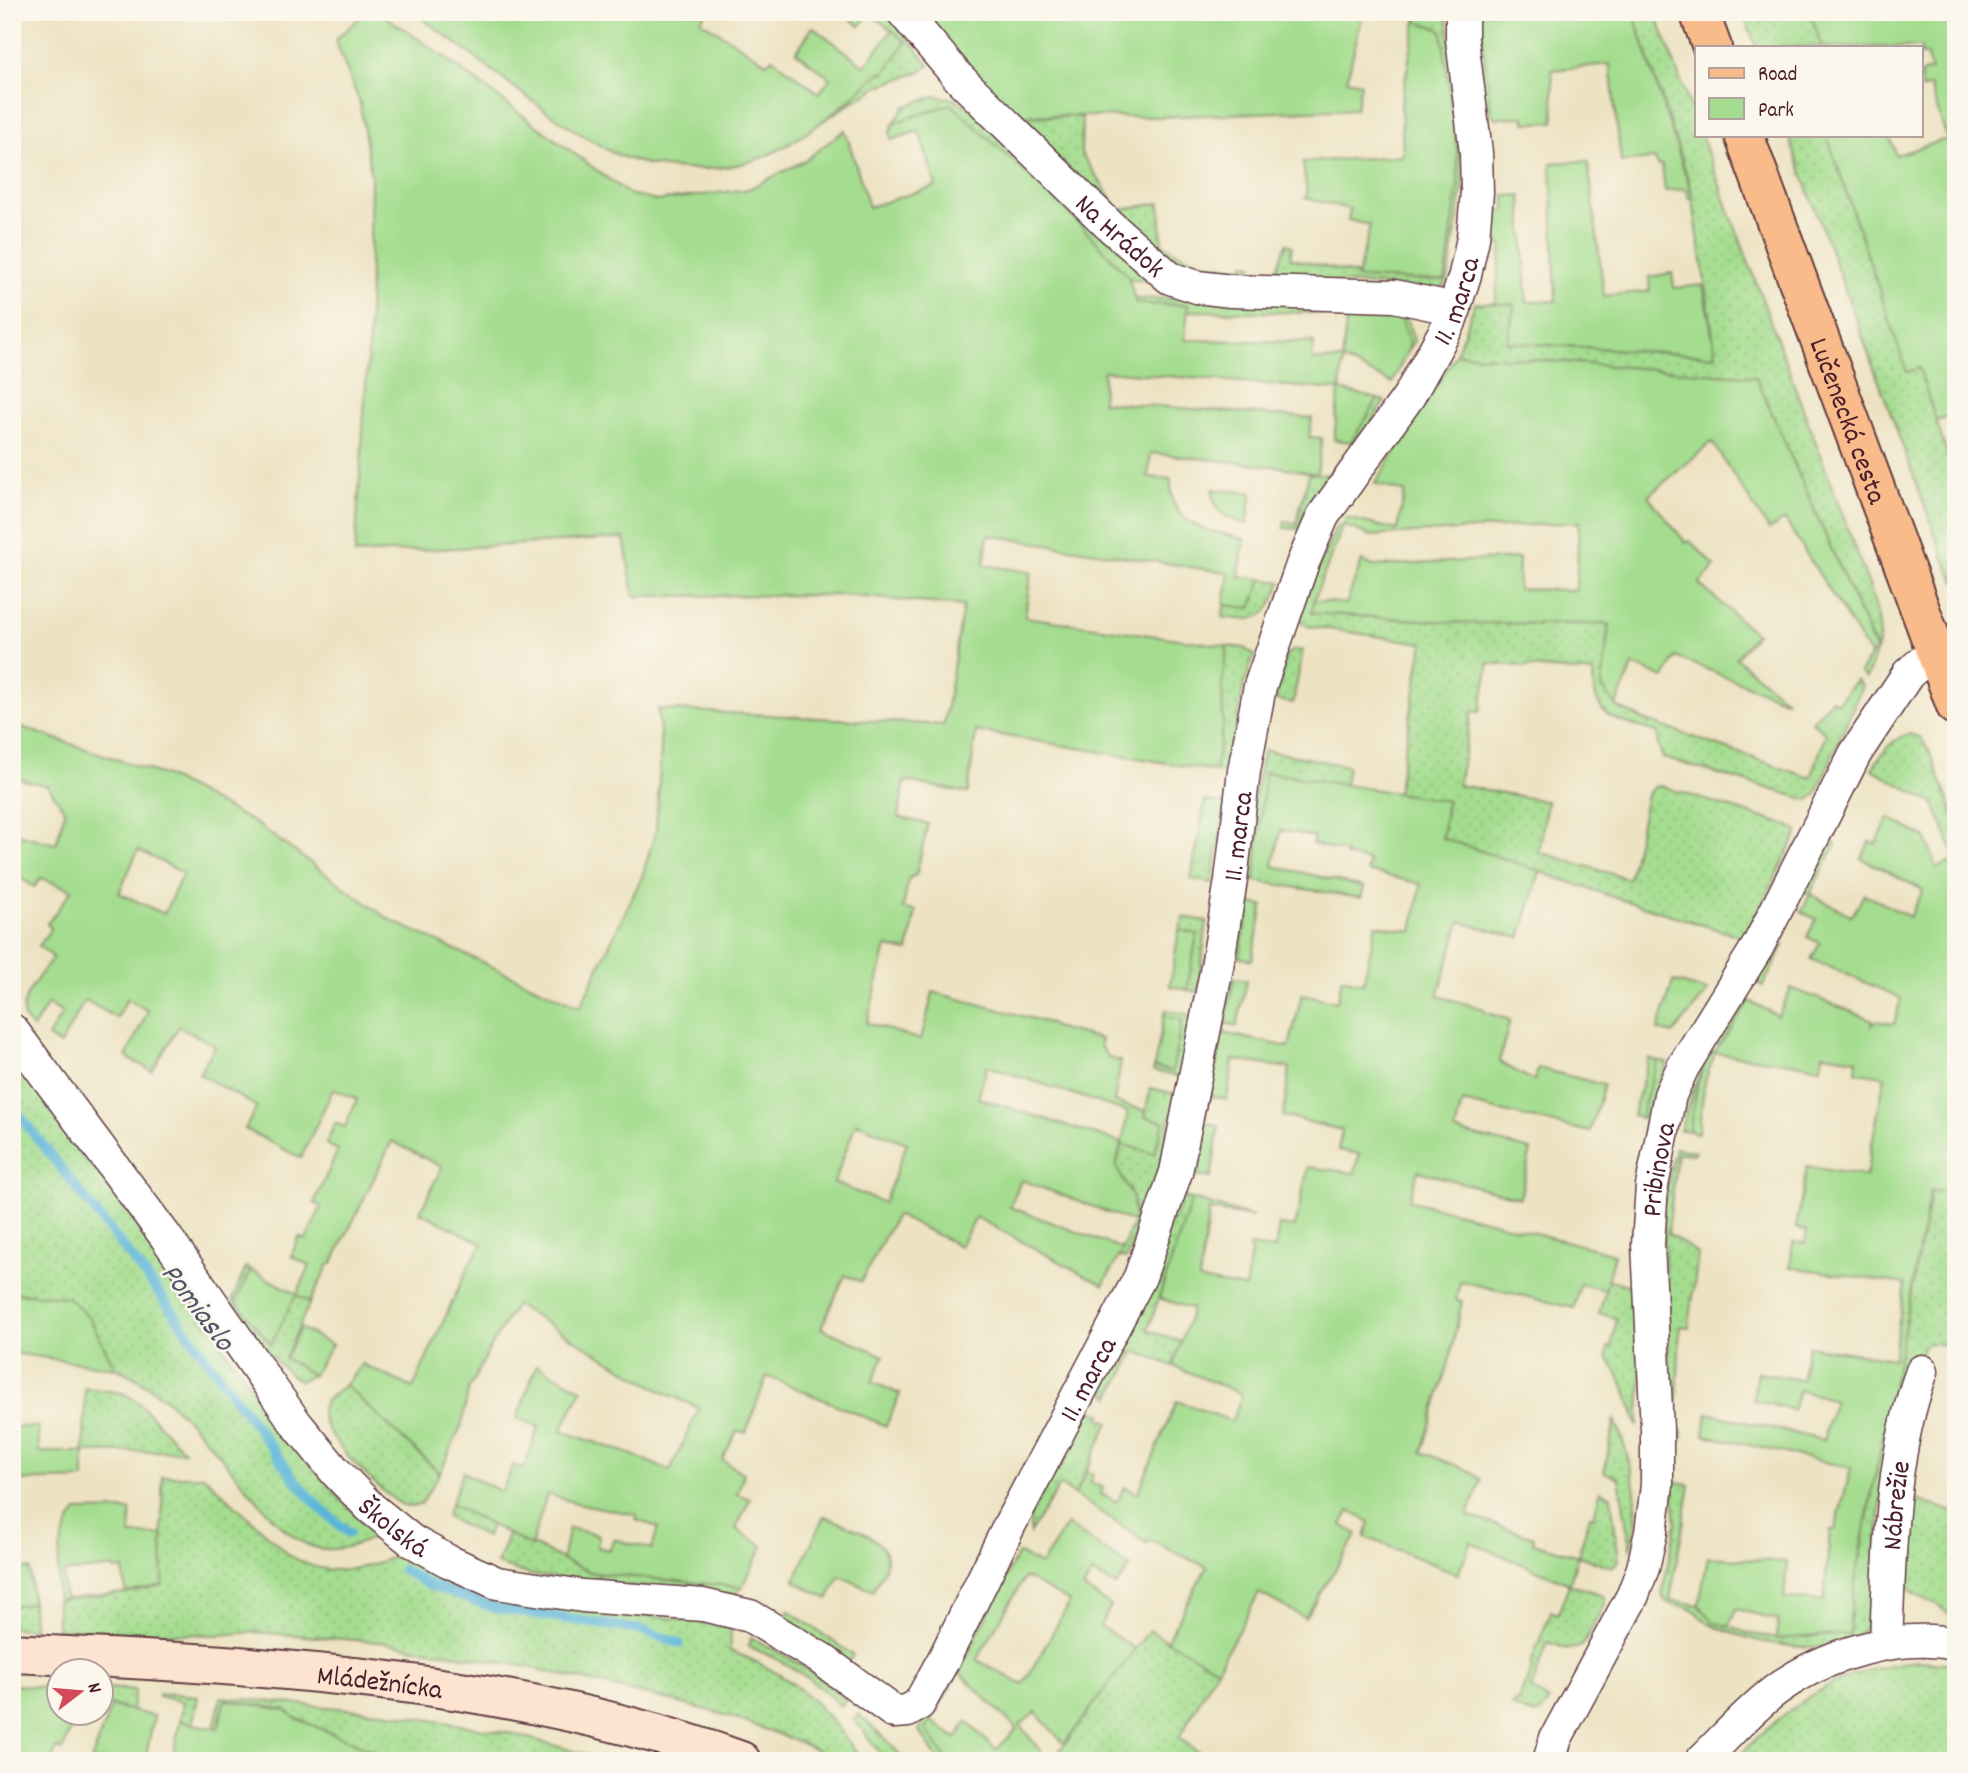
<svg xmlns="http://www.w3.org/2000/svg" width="1968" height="1773" font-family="Dekko,sans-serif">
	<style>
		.grass { fill: url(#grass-dots); stroke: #777e5d; stroke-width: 2 }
		.green { fill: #a4dd8f; stroke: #777e5d; stroke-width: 2; fill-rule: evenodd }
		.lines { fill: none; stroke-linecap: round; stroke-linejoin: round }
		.stream { stroke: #5bb5d9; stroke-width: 10 }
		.street-casing { stroke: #623c42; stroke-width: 35 }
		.secondary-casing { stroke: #623c42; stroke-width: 42 }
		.primary-casing { stroke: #623c42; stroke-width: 42 }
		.street { stroke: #fff; stroke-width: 32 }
		.secondary { stroke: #fde4d1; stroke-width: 38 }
		.primary { stroke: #fabb8b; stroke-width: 38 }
		.labels { text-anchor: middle; stroke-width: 5; stroke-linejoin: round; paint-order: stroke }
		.street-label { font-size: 28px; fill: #4a1f2b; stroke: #fbf7ec }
		.water-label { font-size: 30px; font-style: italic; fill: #505468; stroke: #fbf7ec }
	</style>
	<defs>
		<pattern id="grass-dots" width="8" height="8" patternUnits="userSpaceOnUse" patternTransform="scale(1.75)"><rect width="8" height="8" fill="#a4dd8f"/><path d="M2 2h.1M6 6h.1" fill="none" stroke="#8fbd7c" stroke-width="1.8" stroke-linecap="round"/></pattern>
	</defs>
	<rect width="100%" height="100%" fill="#fbf7ec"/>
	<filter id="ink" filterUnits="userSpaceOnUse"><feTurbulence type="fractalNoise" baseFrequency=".0143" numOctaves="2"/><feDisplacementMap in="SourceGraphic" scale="14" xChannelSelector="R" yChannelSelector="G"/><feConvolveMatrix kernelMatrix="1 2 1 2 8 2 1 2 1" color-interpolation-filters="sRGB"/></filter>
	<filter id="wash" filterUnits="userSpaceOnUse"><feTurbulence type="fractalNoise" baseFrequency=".00686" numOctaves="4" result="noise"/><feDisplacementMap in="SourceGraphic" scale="28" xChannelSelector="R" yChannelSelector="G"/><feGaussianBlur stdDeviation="1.57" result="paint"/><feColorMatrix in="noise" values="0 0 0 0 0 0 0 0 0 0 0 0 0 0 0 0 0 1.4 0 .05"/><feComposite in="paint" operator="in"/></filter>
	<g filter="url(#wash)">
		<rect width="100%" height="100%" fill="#ede3c3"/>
		<path class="grass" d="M 841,12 L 888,12 L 929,65 L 922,71 L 879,86 L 799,136 L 851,100 L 906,42 L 870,13 L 860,26 Z
			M 1420,12 L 1447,12 L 1463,185 L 1448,280 L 1442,288 L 1436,289 L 1283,279 L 1278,276 L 1277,268 L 1286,244 L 1292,246 L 1290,258 L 1358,275 L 1357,277 L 1458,185 C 1457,131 1448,80 1437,28 L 1416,21 Z
			M 1475,12 L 1480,12 L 1491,112 L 1485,111 Z
			M 1633,12 L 1655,12 L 1697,124 L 1697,135 L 1701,135 L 1871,591 C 1883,630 1883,640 1866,678 L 1860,673 L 1875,648 L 1756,377 L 1456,354 L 1475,303 L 1515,303 L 1507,342 L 1716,356 L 1691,188 Z
			M 1743,12 L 1810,12 L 1822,47 L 1756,47 Z
			M 935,96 L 955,99 L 970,108 L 1153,279 L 1129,280 L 1128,276 L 952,105 L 894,123 L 905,106 Z
			M 1011,116 L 1082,117 L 1081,153 L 1119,210 L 1160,203 L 1162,244 C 1196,263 1205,265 1243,267 L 1244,263 L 1253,265 C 1241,281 1191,270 1175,263 Z
			M 1788,135 L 1827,135 L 1907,371 L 1919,368 L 1956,482 L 1956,583 L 1945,561 Z
			M 1200,298 L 1403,308 L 1414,341 L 1410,346 L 1399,314 L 1187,311 L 1187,305 L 1136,304 L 1135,299 Z
			M 1378,399 L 1385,401 L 1358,443 L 1351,442 Z
			M 1309,474 L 1334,474 L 1310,500 L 1298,529 L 1284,528 L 1285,521 L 1296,524 Z
			M 1337,525 L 1343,525 L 1314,600 L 1313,613 L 1466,623 L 1609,624 L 1602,686 L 1616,706 L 1644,720 L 1811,778 L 1826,733 L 1812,722 L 1832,699 L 1837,703 L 1856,680 L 1862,686 L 1816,795 L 1808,800 L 1663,758 L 1658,745 L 1659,733 C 1618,719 1593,723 1593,673 L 1489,663 L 1480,712 L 1472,711 L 1458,785 L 1547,801 L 1539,852 L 1629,879 L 1647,795 L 1654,787 L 1661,786 L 1789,826 L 1797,831 L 1797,834 L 1745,938 L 1613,897 L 1442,838 L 1447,802 L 1397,793 L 1423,643 L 1308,626 L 1302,623 L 1298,616 Z
			M 1262,579 L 1281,582 C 1269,618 1260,623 1223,617 L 1224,605 L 1251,608 Z
			M 1227,646 L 1244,648 L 1254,655 L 1243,688 L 1229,774 L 1215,771 L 1223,722 L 1222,684 Z
			M 1303,650 L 1293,703 L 1276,700 L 1286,655 L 1292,651 Z
			M 1910,734 L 1920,737 L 1929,751 L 1956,820 L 1956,859 L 1934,804 L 1872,769 C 1882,754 1891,738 1910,734 Z
			M 1264,750 L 1348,766 L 1345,785 L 1265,772 L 1255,881 L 1244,879 L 1253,802 Z
			M 1205,801 L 1226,804 L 1212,883 L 1191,879 Z
			M 1241,901 L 1251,903 L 1239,957 L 1233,956 Z
			M 1183,917 L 1207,921 L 1198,992 L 1187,990 L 1197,934 L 1180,930 Z
			M 1776,942 L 1784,945 L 1763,986 L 1755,982 Z
			M 1230,977 L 1234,978 L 1211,1096 L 1207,1096 Z
			M 1746,998 L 1750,1001 L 1720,1045 L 1714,1044 Z
			M 1166,1010 L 1194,1016 L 1180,1077 L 1153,1071 L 1154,1067 L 1172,1071 L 1182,1020 L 1164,1016 Z
			M 12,1051 C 71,1131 129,1212 186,1293 C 245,1378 300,1465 377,1535 C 357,1547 328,1555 306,1544 C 284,1533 267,1511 251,1493 C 212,1447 172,1391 115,1368 L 89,1317 L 67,1297 L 12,1293 Z
			M 1709,1052 L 1698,1083 L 1689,1131 L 1680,1130 L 1694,1088 Z
			M 1657,1061 L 1667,1063 L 1645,1119 L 1640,1118 Z
			M 1150,1088 L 1176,1094 L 1159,1170 L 1126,1259 L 1118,1257 L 1134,1222 L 1133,1198 L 1116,1167 L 1122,1143 L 1154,1154 L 1163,1122 L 1145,1117 Z
			M 1201,1123 L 1206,1123 L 1198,1176 L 1189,1175 Z
			M 1675,1148 L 1695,1151 L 1694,1154 L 1677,1153 L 1668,1233 L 1698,1254 L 1689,1327 L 1680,1326 L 1676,1429 L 1683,1431 L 1682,1438 L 1673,1436 L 1671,1432 L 1663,1208 Z
			M 1931,1190 L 1956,1195 L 1956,1314 L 1946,1347 L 1938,1343 L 1925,1344 L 1910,1373 L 1884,1470 L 1870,1621 C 1845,1666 1748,1643 1710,1624 C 1703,1621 1700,1614 1694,1610 C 1682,1604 1667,1609 1662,1594 L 1676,1524 L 1672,1480 L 1690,1485 L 1670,1600 L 1699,1605 L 1714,1622 L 1729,1627 L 1751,1634 L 1784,1639 L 1852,1596 Z
			M 1183,1197 L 1192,1199 L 1148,1330 L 1182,1342 L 1173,1366 L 1135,1351 L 1110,1397 L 1098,1385 Z
			M 246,1267 L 251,1270 L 236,1302 L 296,1295 L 310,1302 L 285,1358 L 313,1375 L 300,1381 C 273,1366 250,1325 232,1301 Z
			M 1608,1280 L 1636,1287 L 1641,1381 L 1638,1427 L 1624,1386 L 1607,1356 L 1608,1347 L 1611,1348 L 1617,1318 L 1599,1314 Z
			M 345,1385 L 440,1473 L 421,1504 C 415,1506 411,1508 405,1506 C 386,1499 315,1430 322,1408 C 325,1398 338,1391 345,1385 Z
			M 85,1388 L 123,1393 L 137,1401 L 184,1451 L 84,1452 Z
			M 1088,1409 L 1102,1414 L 1100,1418 L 1109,1422 L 1075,1495 L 1060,1485 L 1030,1533 L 1030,1516 L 1085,1410 Z
			M 1615,1420 C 1630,1457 1645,1510 1630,1548 L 1619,1478 L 1604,1472 Z
			M 162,1476 L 204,1476 L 289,1555 C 328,1579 356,1571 397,1556 L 499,1597 L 543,1607 L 672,1618 L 731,1627 L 730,1651 C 793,1674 825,1706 862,1761 L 839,1761 L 801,1743 L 732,1717 L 665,1699 L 524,1666 L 380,1642 L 254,1632 L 219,1635 L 57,1630 L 57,1600 L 126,1593 L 162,1585 Z
			M 1600,1491 L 1611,1496 L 1619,1561 L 1612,1567 L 1578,1556 L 1590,1515 L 1594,1517 Z
			M 1911,1498 L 1956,1513 L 1956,1621 L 1938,1605 L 1912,1593 L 1906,1581 L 1904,1560 Z
			M 451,1504 L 491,1525 L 486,1537 L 446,1517 Z
			M 508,1534 L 593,1573 L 742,1587 L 737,1593 L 726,1596 L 531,1575 L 497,1564 Z
			M 1569,1584 L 1600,1594 L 1605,1598 L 1605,1602 L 1583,1645 C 1570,1653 1560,1646 1548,1642 L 1531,1689 L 1549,1701 C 1539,1722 1530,1714 1512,1706 L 1514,1702 L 1517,1703 L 1533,1666 L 1530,1665 L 1551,1611 L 1558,1614 Z
			M 32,1603 L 33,1629 L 12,1628 L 12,1606 Z
			M 788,1610 L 853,1655 L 849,1662 L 787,1620 Z
			M 1149,1630 L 1217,1669 L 1179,1738 L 1211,1761 L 1052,1761 Z
			M 751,1638 C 786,1654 817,1673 846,1700 L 840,1706 C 813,1678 784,1661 748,1646 Z
			M 1917,1661 L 1956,1664 L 1956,1761 L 1734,1761 C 1787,1705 1838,1669 1917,1661 Z
			M 956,1668 L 959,1672 L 927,1729 L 948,1761 L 939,1761 L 919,1730 Z
			M 102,1688 L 135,1690 L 132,1711 L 102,1702 Z
			M 159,1693 L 198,1696 L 193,1723 L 180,1721 L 183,1702 L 158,1696 Z
			M 221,1697 L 390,1713 L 514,1734 L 609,1761 L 386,1761 L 369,1749 L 295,1718 L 286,1710 L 225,1700 L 218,1729 L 214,1728 Z
			M 858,1714 L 888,1741 L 905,1761 L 886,1761 L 854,1719 Z"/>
		<path class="green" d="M 366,12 L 379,12 L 437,52 L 629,194 L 656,201 L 749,189 L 804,161 L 845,130 L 869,207 L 936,186 L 919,131 L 891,140 L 890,132 L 894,123 L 951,104 L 1068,212 L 1128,276 L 1136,304 L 1188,305 L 1185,340 L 1314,342 L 1312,360 L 1342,360 L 1347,312 L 1399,314 L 1410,346 L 1392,383 L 1343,360 L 1340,390 L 1378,399 L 1351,442 L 1334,440 L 1339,390 L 1104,371 L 1102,402 L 1312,418 L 1309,437 L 1322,438 L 1317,474 L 1281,467 L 1151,453 L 1148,477 L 1171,479 C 1168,528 1207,529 1244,539 L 1239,576 L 1262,579 L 1251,608 L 1224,605 L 1229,573 L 988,535 L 984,565 L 1031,572 L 1025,617 L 1227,646 L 1222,684 L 1223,722 L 1215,771 L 976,731 L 968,793 L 905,781 L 898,817 L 928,824 L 916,875 L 909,878 L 908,881 L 903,909 L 916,911 L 908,951 L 886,947 L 867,1023 L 921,1040 L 933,992 L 1049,1023 L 1054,1027 L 1101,1039 L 1100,1046 L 1109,1058 L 1121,1061 L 1114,1102 L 1146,1111 L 1145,1117 L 1164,1122 L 1154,1154 L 1121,1144 L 1116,1167 L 1133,1198 L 1134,1222 L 1021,1180 L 1010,1207 L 1123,1249 L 1103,1285 L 976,1217 L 960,1246 L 896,1215 L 861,1282 L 845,1275 L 821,1328 L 884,1356 L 872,1382 L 900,1394 L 886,1426 L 767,1376 L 746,1432 L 737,1431 L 722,1460 L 744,1474 L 737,1494 L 750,1499 L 736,1529 L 763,1546 L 742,1587 L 593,1573 L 562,1560 L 569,1528 L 599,1535 L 597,1547 L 610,1550 L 613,1539 L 652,1549 L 658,1527 L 636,1520 L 637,1515 L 576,1503 L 547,1494 L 531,1546 L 451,1504 L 463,1472 L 502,1492 L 513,1465 L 523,1469 L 539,1427 L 517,1418 L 537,1365 L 582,1390 L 561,1431 L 630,1454 L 670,1471 L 699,1408 L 661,1391 L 516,1305 L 493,1342 L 468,1391 L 462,1424 L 440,1473 L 345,1385 L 362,1364 L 413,1388 L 470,1263 L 483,1244 L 420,1212 L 442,1167 L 392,1141 L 332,1264 L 329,1264 L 310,1302 L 296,1295 L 271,1344 L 236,1302 L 251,1270 L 297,1294 L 310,1266 L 291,1256 L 299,1237 L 306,1240 L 321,1207 L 314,1203 L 338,1150 L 326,1144 L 335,1123 L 345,1127 L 357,1099 L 333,1089 L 301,1158 L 245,1129 L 257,1107 L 199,1074 L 215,1046 L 179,1026 L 152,1071 L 126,1057 L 148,1011 L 127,999 L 117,1018 L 85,1000 L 60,1045 L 48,1037 L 62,1013 L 48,1004 L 33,1028 C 28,1023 24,1020 23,1013 C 22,995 43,972 53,957 L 39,946 L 51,928 L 47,924 L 72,890 L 41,878 L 34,887 L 12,872 L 12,833 L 56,844 L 65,811 L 48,786 L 12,777 L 12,724 L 166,776 L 255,823 L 390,920 L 580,1007 L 642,877 L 656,830 L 661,749 L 658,709 L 944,725 L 963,606 L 841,595 L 634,596 L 624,538 L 355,554 L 369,337 L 371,176 L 360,103 L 335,40 ZM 138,850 L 183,873 L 164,914 L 119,893 ZM 987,1066 L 1128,1112 L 1122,1143 L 978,1098 ZM 856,1123 L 907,1143 L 884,1203 L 834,1183 Z
			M 412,12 L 706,12 L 701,21 L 767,63 L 772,58 L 819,93 L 830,78 L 796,52 L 813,27 L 865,66 L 892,30 L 906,42 L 885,72 L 879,73 C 850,101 801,142 763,157 C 718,175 651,173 608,150 C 538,112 479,56 412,12 Z
			M 915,12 L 1363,12 L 1347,80 L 1361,83 L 1356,109 L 1156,117 L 1011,115 Z
			M 1480,12 L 1633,12 L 1693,198 L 1689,198 L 1686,189 L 1665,191 L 1662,165 L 1657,165 L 1655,159 L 1621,162 L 1610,64 L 1552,70 L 1554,122 L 1525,123 L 1525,117 L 1495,118 L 1491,112 Z
			M 1810,12 L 1956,12 L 1956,415 L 1936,421 L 1919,368 L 1907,372 L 1827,135 L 1889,135 L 1896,155 L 1947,139 L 1930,86 L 1921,89 L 1921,74 L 1931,70 L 1926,54 L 1921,55 L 1921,47 L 1822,47 Z
			M 1416,21 L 1437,28 L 1442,32 L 1457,150 L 1458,185 L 1445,281 L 1357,278 L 1370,225 L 1348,220 L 1350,209 L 1305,198 L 1307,195 L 1303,162 L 1403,156 L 1401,103 Z
			M 1588,161 L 1604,296 L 1650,291 L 1649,277 L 1672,273 L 1674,288 L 1703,285 L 1716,356 L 1507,342 L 1515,304 L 1495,304 L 1502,245 L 1493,243 L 1498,211 L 1505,211 L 1505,196 L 1521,195 L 1527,302 L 1556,301 L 1551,163 Z
			M 1456,354 L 1756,377 L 1875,649 L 1871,656 L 1785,520 L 1769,530 L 1712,442 L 1648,496 L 1686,543 L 1690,541 L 1715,566 L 1699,584 L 1756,634 L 1736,658 L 1787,701 L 1676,657 L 1664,678 L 1633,665 L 1616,706 L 1602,686 L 1609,624 L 1466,623 L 1312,613 L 1314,600 L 1346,604 L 1362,561 L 1373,566 L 1519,558 L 1518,589 L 1576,590 L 1579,522 L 1371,536 L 1343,525 L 1347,518 L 1397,530 L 1405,492 L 1375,484 Z
			M 1213,489 L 1252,493 L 1247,524 C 1228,519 1211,512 1213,489 Z
			M 1265,772 L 1447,801 L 1442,838 L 1540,871 L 1520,938 L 1460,922 L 1438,996 L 1484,1009 L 1484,1012 L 1510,1020 L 1499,1062 L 1534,1081 L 1538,1068 L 1604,1085 L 1590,1132 L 1462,1102 L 1455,1131 L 1531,1150 L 1520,1198 L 1418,1171 L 1409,1200 L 1614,1254 L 1605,1290 L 1580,1284 L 1574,1308 L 1460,1281 L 1456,1300 L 1462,1301 L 1450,1358 L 1422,1452 L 1470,1471 L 1481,1480 L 1468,1516 L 1534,1537 L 1533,1543 L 1578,1556 L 1569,1584 L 1471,1542 L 1458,1574 L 1365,1537 L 1370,1522 L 1349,1511 L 1342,1525 L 1357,1534 L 1305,1618 L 1259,1593 L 1217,1669 L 1167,1640 L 1207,1567 L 1149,1540 L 1147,1543 L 1075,1495 L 1087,1471 L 1093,1474 L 1090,1482 L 1103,1488 L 1101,1494 L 1117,1502 L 1124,1487 L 1138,1493 L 1177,1401 L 1232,1421 L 1242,1394 L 1173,1366 L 1192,1309 L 1159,1298 L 1192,1199 L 1253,1217 L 1209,1210 L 1199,1280 L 1245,1288 L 1251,1253 L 1249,1246 L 1275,1249 L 1279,1225 L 1295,1227 L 1308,1167 L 1355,1173 L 1359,1154 L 1338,1150 L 1342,1130 L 1283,1116 L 1290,1068 L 1233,1060 L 1227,1099 L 1211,1096 L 1222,1033 L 1289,1047 L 1302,994 L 1337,1002 L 1342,978 L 1363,983 L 1376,925 L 1412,931 L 1421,884 L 1367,871 L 1369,861 L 1345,856 L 1346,852 L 1312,844 L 1314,837 L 1281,830 L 1273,866 L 1364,887 L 1361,898 L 1255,881 Z
			M 1889,818 L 1926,838 L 1937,868 L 1956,860 L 1956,1195 L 1930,1190 C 1913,1284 1895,1378 1876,1472 C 1865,1526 1853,1579 1849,1634 L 1776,1639 L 1778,1620 L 1736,1609 L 1729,1627 L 1714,1622 L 1699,1605 L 1708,1557 L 1787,1562 L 1784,1598 L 1824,1601 L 1830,1530 L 1835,1530 L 1851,1468 L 1704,1435 L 1707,1413 L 1823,1440 L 1834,1400 L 1799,1390 L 1793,1410 L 1753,1400 L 1757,1372 L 1801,1380 L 1808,1346 L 1893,1359 L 1905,1284 L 1790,1267 L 1793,1242 L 1805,1243 L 1807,1231 L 1796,1228 L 1807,1167 L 1866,1176 L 1885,1076 L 1856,1072 L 1857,1059 L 1823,1054 L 1821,1067 L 1715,1053 L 1705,1081 L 1698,1133 L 1689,1131 L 1698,1083 L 1709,1052 L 1715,1052 L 1750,1001 L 1778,1016 L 1791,988 L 1873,1020 L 1872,1025 L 1876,1021 L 1894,1024 L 1901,998 L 1811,959 L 1820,943 L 1807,937 L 1816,919 L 1801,912 L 1810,895 L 1803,891 L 1829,840 L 1836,844 L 1810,894 L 1852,916 L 1864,894 L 1910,917 L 1923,890 L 1861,858 L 1870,841 L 1876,844 Z
			M 1251,903 L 1263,906 L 1252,960 L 1239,957 Z
			M 1179,930 L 1197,934 L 1187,990 L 1170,986 Z
			M 1234,978 L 1247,980 L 1237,1026 L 1225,1023 Z
			M 1673,981 L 1708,991 L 1673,1034 L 1658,1030 Z
			M 1164,1016 L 1182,1020 L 1172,1071 L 1154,1067 Z
			M 1649,1058 L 1657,1061 L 1640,1118 L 1633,1115 Z
			M 1206,1123 L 1219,1125 L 1211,1178 L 1198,1176 Z
			M 12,1293 L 67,1297 L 89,1317 L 115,1368 L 12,1353 Z
			M 300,1328 L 332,1345 L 313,1375 L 285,1358 Z
			M 12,1427 L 38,1427 L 39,1452 L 84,1452 L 84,1479 L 12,1481 Z
			M 130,1510 L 131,1535 L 162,1535 L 163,1585 L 126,1593 L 123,1569 L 114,1570 L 113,1567 L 63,1573 L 65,1599 L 57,1600 C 58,1566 56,1539 77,1511 Z
			M 824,1516 C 842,1524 886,1536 886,1559 C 887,1570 877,1582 873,1591 L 840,1576 L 828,1599 L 794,1581 Z
			M 1067,1525 L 1130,1567 L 1116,1586 L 1092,1573 L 1083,1588 L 1111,1606 L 1100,1626 L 1135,1649 L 1064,1744 L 1036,1712 L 1020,1725 L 1048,1761 L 948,1761 L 926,1729 L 931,1721 L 956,1738 L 967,1722 L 996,1750 L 1017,1729 L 959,1672 L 1018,1553 L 1041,1565 ZM 1025,1577 L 1070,1602 L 1023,1685 L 977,1660 Z
			M 12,1569 L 30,1569 L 32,1603 L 12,1606 Z
			M 12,1685 L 59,1688 L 59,1696 L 52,1718 L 72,1725 L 63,1750 L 56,1748 L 52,1761 L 12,1761 Z
			M 225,1700 L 286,1710 L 295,1718 L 369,1749 L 386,1761 L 172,1761 L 180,1721 L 218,1729 Z
			M 111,1706 L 154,1716 L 145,1761 L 91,1761 Z"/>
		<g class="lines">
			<path class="stream" d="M 12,1106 L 156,1289 L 296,1481 L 321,1509 L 349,1533
				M 403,1570 L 429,1585 L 495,1608 L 641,1630 L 679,1643"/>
		</g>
	</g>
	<g filter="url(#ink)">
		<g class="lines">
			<g class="street-casing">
				<g id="street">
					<path id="s1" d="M 903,12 L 960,79 L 1109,225 L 1170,278 L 1197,287 L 1231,291 L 1394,296 L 1455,309"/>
					<path id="s2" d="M 12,1030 L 166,1237 L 295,1422 L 335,1471 L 371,1508 L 412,1541 L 448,1561 L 497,1583 L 583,1596 L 703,1605 L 750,1616 L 820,1658 L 894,1712 L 908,1711 L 919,1704 L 945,1657 L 1011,1522 L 1140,1277 L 1176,1172 L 1217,967 L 1231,880 L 1244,771 L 1260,686 L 1302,565 L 1323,516 L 1409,396 L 1450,322 L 1465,275 L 1473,238 L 1477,192 L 1476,153 L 1462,39 L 1462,12"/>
					<path id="s3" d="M 1886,1643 C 1890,1552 1890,1458 1922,1371"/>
					<path id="s4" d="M 1549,1761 L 1556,1738 L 1633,1595 L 1643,1568 L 1651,1532 L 1657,1485 L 1657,1430 L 1648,1244 L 1652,1186 L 1670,1095 L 1683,1067 L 1758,946 L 1855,754 L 1908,674 L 1922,662 L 1956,644"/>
					<path d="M 1701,1761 C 1725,1738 1749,1710 1776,1690 C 1823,1655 1898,1632 1956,1644"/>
				</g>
			</g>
			<g class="secondary-casing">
				<g id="secondary">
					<path id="s5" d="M 12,1653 C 257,1665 508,1677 741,1761"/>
				</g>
			</g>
			<g class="primary-casing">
				<g id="primary">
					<path d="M 1699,12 L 1712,47"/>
					<path id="s6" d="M 1744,135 L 1956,706"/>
				</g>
			</g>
			<use href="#street" class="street"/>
			<use href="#secondary" class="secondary"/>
			<use href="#primary" class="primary"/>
		</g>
	</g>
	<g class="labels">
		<g class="street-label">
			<text dy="10" stroke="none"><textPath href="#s1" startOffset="312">Na Hrádok</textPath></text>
			<text dy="10" stroke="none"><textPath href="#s2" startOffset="2723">11. marca</textPath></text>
			<text dy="10" stroke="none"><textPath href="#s6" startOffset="304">Lučenecká cesta</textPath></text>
			<text dy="10" stroke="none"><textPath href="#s2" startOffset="2135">11. marca</textPath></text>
			<text dy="10" stroke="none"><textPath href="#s4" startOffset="616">Pribinova</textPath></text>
			<text dy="10" stroke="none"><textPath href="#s2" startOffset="1568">11. marca</textPath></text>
			<text dy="10" stroke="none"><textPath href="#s3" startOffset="138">Nábrežie</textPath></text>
			<text dy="10" stroke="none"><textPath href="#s2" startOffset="628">Školská</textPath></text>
			<text dy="10" stroke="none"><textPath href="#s5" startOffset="369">Mládežnícka</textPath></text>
		</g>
		<g class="water-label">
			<text transform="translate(199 1306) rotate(53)" y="10">Pomiaslo</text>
		</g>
	</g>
	<rect width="1968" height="1773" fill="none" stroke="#fbf7ec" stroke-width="42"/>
	<rect x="1695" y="46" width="228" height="91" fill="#fbf7ec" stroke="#b4a19f" stroke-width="2"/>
	<rect x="1709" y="68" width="35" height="10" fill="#fabb8b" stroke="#b4a19f" stroke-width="2"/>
	<text x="1758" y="80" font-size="21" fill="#4a1f2b">Road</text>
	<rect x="1709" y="98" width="35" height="21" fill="#a4dd8f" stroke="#b4a19f" stroke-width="2"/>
	<text x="1758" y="116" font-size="21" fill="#4a1f2b">Park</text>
	<g transform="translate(80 1692) rotate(74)"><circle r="33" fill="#fbf7ec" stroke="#b4a19f" stroke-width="2"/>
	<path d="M0-5L12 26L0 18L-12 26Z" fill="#d1495b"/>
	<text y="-10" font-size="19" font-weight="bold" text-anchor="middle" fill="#4a1f2b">N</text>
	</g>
</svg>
